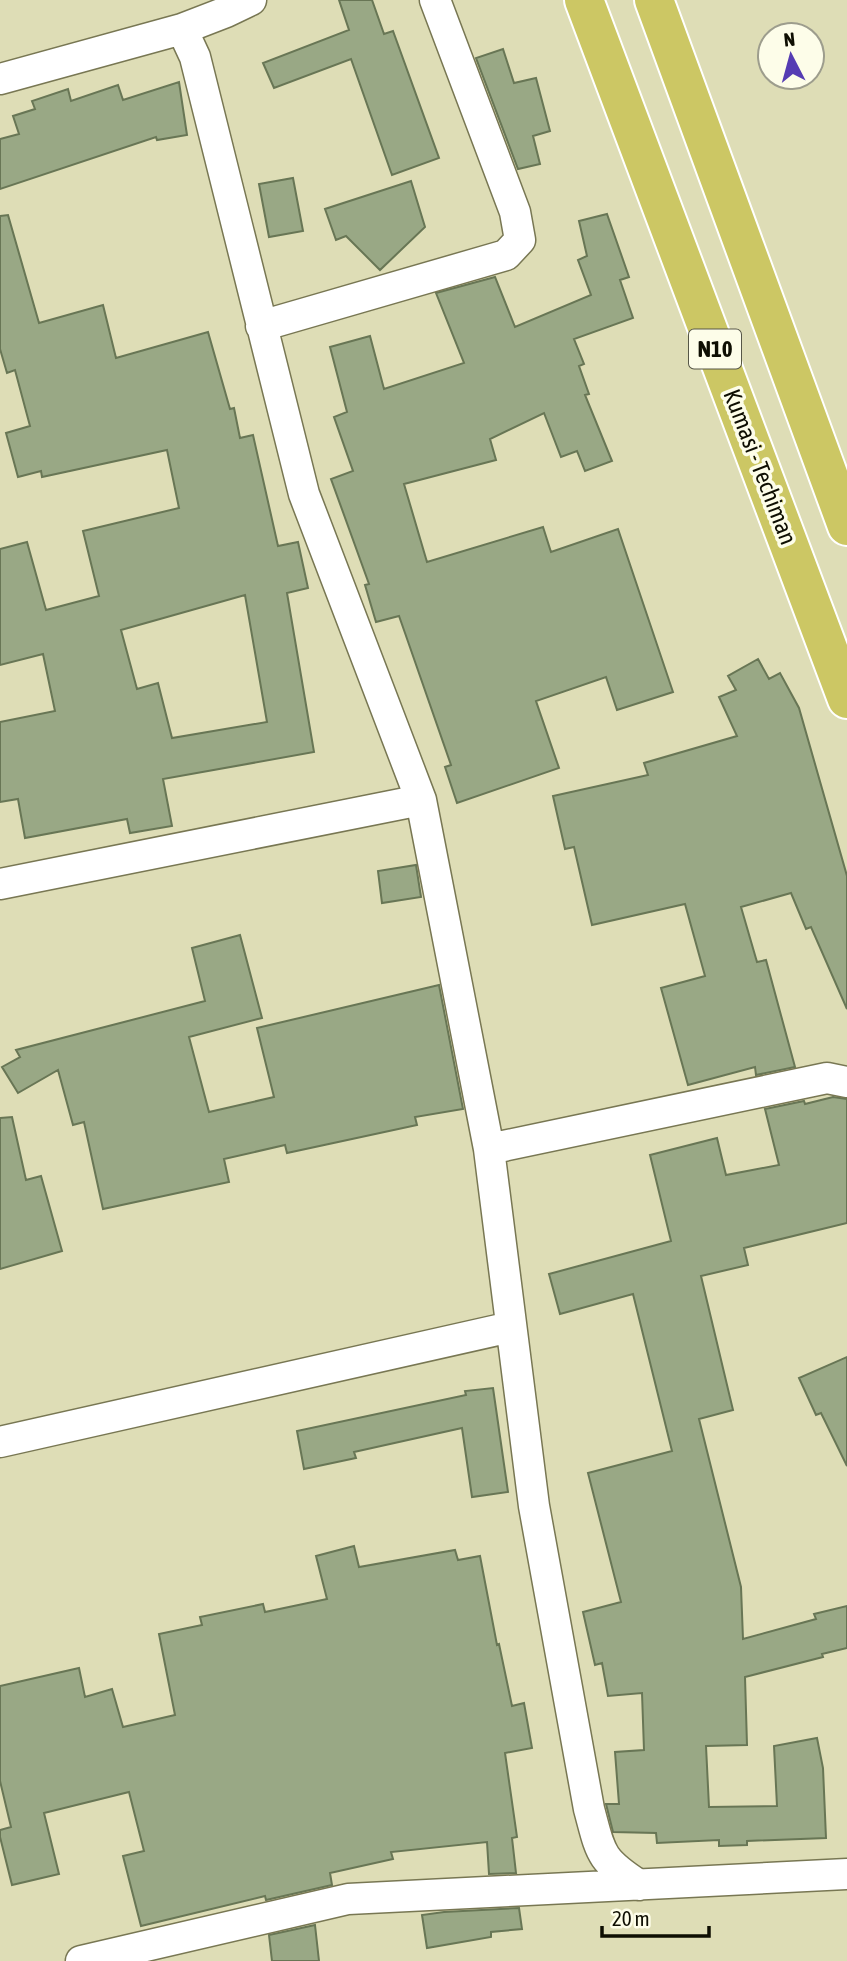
<svg xmlns="http://www.w3.org/2000/svg" width="847" height="1961" font-family="'Asap Condensed',sans-serif">
	<style>
		.building { fill: #99a885; stroke: #687655; stroke-width: 2; fill-rule: evenodd }
		.lines { fill: none; stroke-linecap: round; stroke-linejoin: round }
		.minor-casing { stroke: #787753; stroke-width: 33 }
		.trunk-casing { stroke: #fff; stroke-width: 42 }
		.minor { stroke: #fff; stroke-width: 30 }
		.trunk { stroke: #ccc764; stroke-width: 38 }
		.labels { text-anchor: middle; stroke-width: 7; stroke-linejoin: round; paint-order: stroke }
		.shield { fill: #fdfde9; stroke: #565647; stroke-width: 2 }
		.shield-label { font-size: 23px; font-weight: bold; fill: #0e0e02 }
		.street-label { font-size: 24px; fill: #0e0e02; stroke: #fdfde9 }
	</style>
	<rect width="100%" height="100%" fill="#deddb6"/>
	<path class="building" d="M 339,0 L 372,0 L 384,34 L 393,31 L 439,158 L 392,175 L 351,59 L 274,88 L 263,63 L 349,30 Z
		M 503,49 L 514,83 L 536,78 L 550,131 L 533,136 L 540,164 L 518,169 L 476,58 Z
		M 179,82 L 187,135 L 157,140 L 156,137 L 0,189 L 0,139 L 19,134 L 13,116 L 35,109 L 32,101 L 68,89 L 71,101 L 118,85 L 123,100 Z
		M 293,178 L 303,231 L 269,237 L 259,184 Z
		M 411,181 L 425,227 L 380,270 L 346,236 L 336,240 L 325,209 Z
		M 607,214 L 629,277 L 620,280 L 633,318 L 574,339 L 584,364 L 579,366 L 589,394 L 585,395 L 612,461 L 585,471 L 577,451 L 561,457 L 544,413 L 490,439 L 496,460 L 404,484 L 427,562 L 543,527 L 551,552 L 618,529 L 673,692 L 617,710 L 606,677 L 536,701 L 559,768 L 457,803 L 445,767 L 451,765 L 405,633 L 399,616 L 376,622 L 365,585 L 369,584 L 331,479 L 353,471 L 334,417 L 347,412 L 330,347 L 370,336 L 384,389 L 464,363 L 436,293 L 495,277 L 515,327 L 591,295 L 578,260 L 587,256 L 579,221 Z
		M 8,215 L 39,323 L 103,305 L 116,358 L 208,332 L 230,409 L 234,408 L 240,438 L 253,435 L 278,546 L 298,542 L 308,588 L 287,593 L 314,752 L 163,779 L 172,826 L 130,833 L 127,819 L 25,838 L 18,799 L 0,802 L 0,722 L 55,711 L 43,654 L 0,665 L 0,549 L 27,542 L 46,610 L 99,596 L 83,531 L 179,508 L 167,450 L 42,477 L 41,471 L 18,477 L 6,433 L 30,426 L 15,370 L 7,373 L 0,349 L 0,216 ZM 245,595 L 267,722 L 172,738 L 158,683 L 137,689 L 121,630 Z
		M 758,659 L 769,679 L 780,673 L 799,708 L 847,876 L 847,1009 L 811,927 L 806,929 L 791,893 L 741,907 L 757,962 L 766,960 L 795,1067 L 756,1075 L 755,1067 L 688,1085 L 661,988 L 705,976 L 685,904 L 592,925 L 574,847 L 565,849 L 553,796 L 648,775 L 644,763 L 737,736 L 719,697 L 736,690 L 728,676 Z
		M 416,865 L 421,897 L 382,903 L 378,871 Z
		M 240,935 L 262,1018 L 189,1037 L 209,1112 L 274,1097 L 257,1028 L 439,985 L 463,1109 L 415,1117 L 417,1125 L 287,1153 L 285,1145 L 224,1159 L 229,1182 L 103,1209 L 84,1122 L 73,1125 L 58,1070 L 18,1093 L 2,1067 L 20,1057 L 16,1050 L 205,1001 L 192,948 Z
		M 833,1097 L 847,1099 L 847,1223 L 744,1248 L 748,1265 L 701,1276 L 733,1410 L 699,1419 L 741,1587 L 743,1639 L 816,1619 L 814,1614 L 847,1606 L 847,1648 L 822,1654 L 823,1657 L 745,1677 L 747,1745 L 706,1746 L 709,1807 L 777,1806 L 774,1746 L 817,1738 L 823,1768 L 826,1838 L 747,1841 L 747,1845 L 719,1846 L 719,1840 L 657,1843 L 656,1833 L 613,1832 L 606,1804 L 619,1804 L 615,1752 L 644,1750 L 642,1693 L 608,1696 L 602,1663 L 595,1665 L 583,1612 L 621,1602 L 588,1473 L 672,1451 L 633,1294 L 560,1314 L 549,1274 L 671,1241 L 650,1155 L 717,1138 L 726,1175 L 779,1165 L 765,1109 L 804,1101 L 805,1104 Z
		M 12,1117 L 26,1180 L 41,1176 L 62,1251 L 0,1269 L 0,1118 Z
		M 847,1357 L 847,1466 L 821,1413 L 816,1415 L 799,1378 Z
		M 493,1388 L 508,1492 L 472,1497 L 462,1428 L 354,1452 L 356,1458 L 304,1469 L 297,1431 L 466,1395 L 465,1391 Z
		M 354,1546 L 359,1567 L 455,1550 L 458,1560 L 480,1556 L 497,1645 L 499,1644 L 512,1706 L 524,1703 L 532,1748 L 505,1753 L 517,1837 L 512,1838 L 516,1873 L 489,1874 L 487,1842 L 391,1852 L 393,1859 L 330,1873 L 332,1885 L 266,1900 L 265,1896 L 141,1926 L 123,1856 L 144,1851 L 129,1792 L 44,1813 L 59,1874 L 12,1885 L 0,1837 L 0,1830 L 11,1827 L 0,1781 L 0,1686 L 79,1668 L 85,1697 L 112,1689 L 123,1727 L 175,1715 L 159,1634 L 202,1625 L 200,1617 L 263,1604 L 265,1612 L 327,1599 L 316,1556 Z
		M 519,1908 L 522,1929 L 491,1932 L 491,1937 L 427,1948 L 422,1915 L 444,1912 Z
		M 315,1925 L 319,1961 L 272,1961 L 269,1935 Z"/>
	<g class="lines">
		<g class="minor-casing">
			<path id="minor" d="M 251,0 L 226,12 L 182,29 L 195,57 L 304,494 L 421,800 L 489,1149 L 534,1506 L 589,1809 C 601,1853 599,1859 639,1885
				M 0,79 L 182,29
				M 261,326 L 506,255 L 520,240 L 515,212 L 435,0
				M 0,884 L 421,800
				M 489,1149 L 827,1078 L 847,1082
				M 0,1442 L 511,1327
				M 81,1961 L 348,1899 L 847,1874"/>
		</g>
		<g class="trunk-casing">
			<path id="trunk" d="M 584,0 L 847,699
				M 654,0 L 847,526"/>
		</g>
		<use href="#minor" class="minor"/>
		<use href="#trunk" class="trunk"/>
	</g>
	<g class="labels">
		<rect class="shield" x="689" y="329.5" width="52" height="39" rx="5"/>
		<g class="shield-label">
			<text x="715" y="357">N10</text>
		</g>
		<g class="street-label">
			<text transform="translate(760 467) rotate(69)" y="8">Kumasi - Techiman</text>
		</g>
	</g>
	<g transform="translate(791 56) rotate(354)"><circle r="33" fill="#fdfde9" stroke="#9d9d8d" stroke-width="2"/>
	<path d="M0-5L12 26L0 18L-12 26Z" fill="#553cb3"/>
	<text y="-10" font-size="19" font-weight="bold" text-anchor="middle" fill="#0e0e02">N</text>
	</g>
	<path d="M602 1926v10h107v-10" fill="none" stroke="#0e0e02" stroke-width="3.5"/>
	<text x="612" y="1926" font-size="21" fill="#0e0e02" stroke="#fdfde9" stroke-width="5" paint-order="stroke">20 m</text>
</svg>
